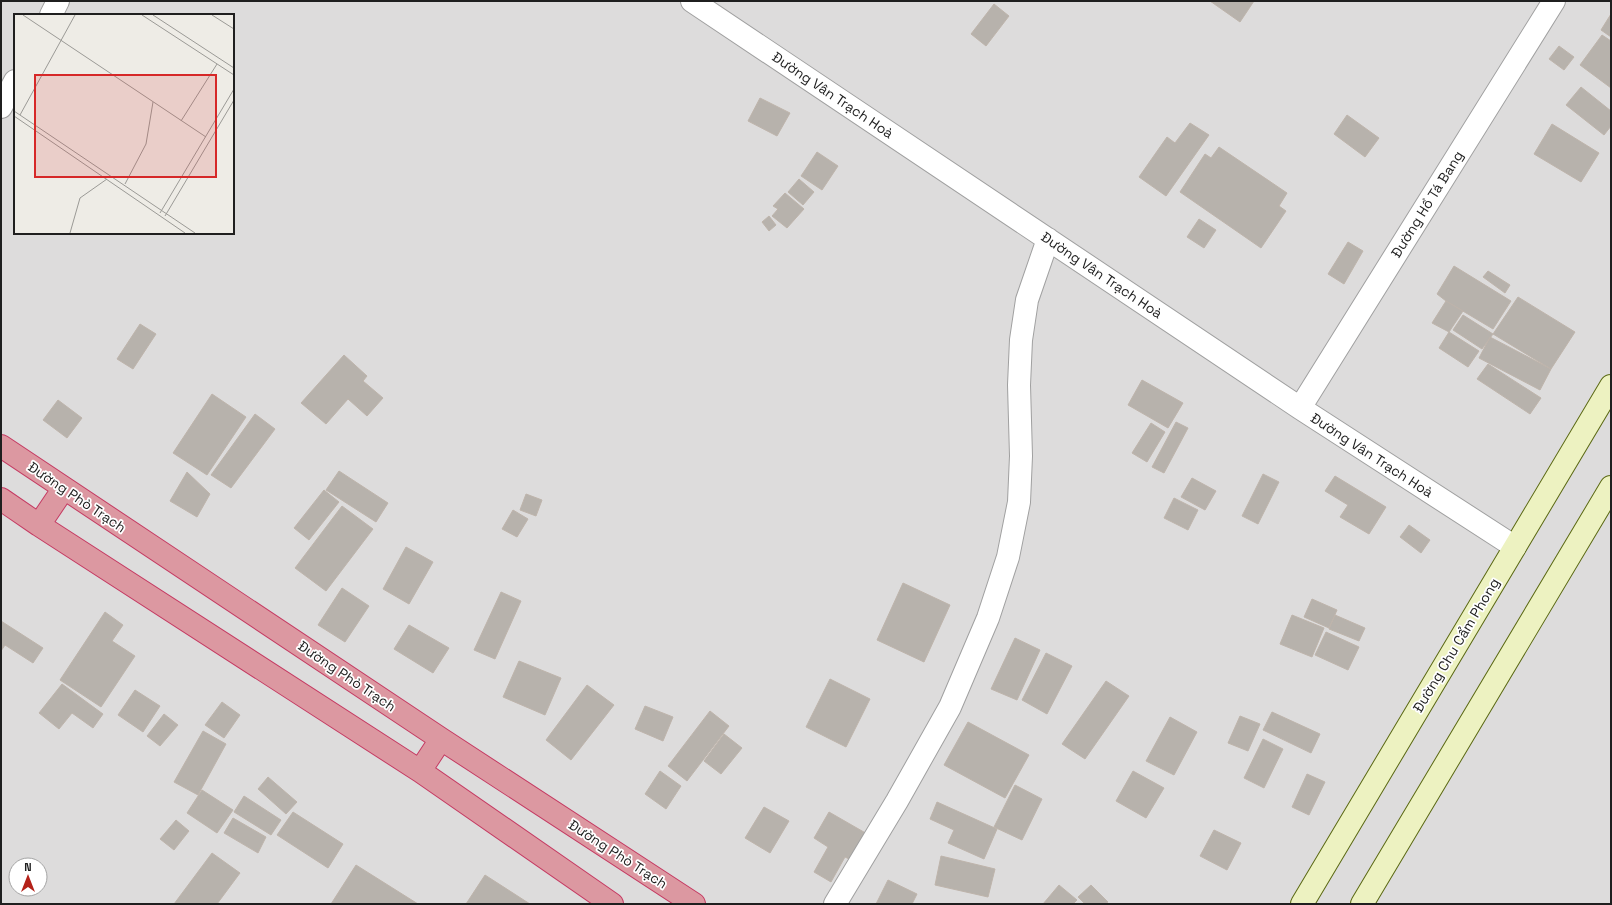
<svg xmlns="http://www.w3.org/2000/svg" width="1612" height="905" font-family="'Space Grotesk',sans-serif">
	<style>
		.residential { fill: #dddcdc; fill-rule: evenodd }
		.building { fill: #b7b2ac; stroke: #beb4ab }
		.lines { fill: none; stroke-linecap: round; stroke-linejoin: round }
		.street-casing { stroke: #a0a0a0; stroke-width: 24 }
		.secondary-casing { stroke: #5b6913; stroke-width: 24 }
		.highway-casing { stroke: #c53b63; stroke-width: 24 }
		.street { stroke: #fff; stroke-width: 22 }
		.secondary { stroke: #edf2c1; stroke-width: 22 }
		.highway { stroke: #dc98a1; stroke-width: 22 }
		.labels { text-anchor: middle; stroke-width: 3.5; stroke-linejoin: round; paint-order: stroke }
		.street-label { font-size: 14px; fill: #1f1f1f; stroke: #fff }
		.inset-road { fill: none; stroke: #9b9a96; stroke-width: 1 }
		.view { fill: #d62828; fill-opacity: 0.15; stroke: #d62828; stroke-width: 2 }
		.inset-edge { fill: none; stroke: #1f1f1f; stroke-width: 2 }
	</style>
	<rect width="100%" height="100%" fill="#eeece6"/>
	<path class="residential" d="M 1,1 L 1611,1 L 1611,904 L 1,904 ZM 15,15 L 233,15 L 233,233 L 15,233 ZM 16,865 L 40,865 L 40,889 L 16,889 Z"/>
	<path class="building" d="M 1210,1 L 1254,1 L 1240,22 Z
		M 994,4 L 1009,16 L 986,46 L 971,34 Z
		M 1611,14 L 1611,37 L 1601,30 Z
		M 1602,35 L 1611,41 L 1611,88 L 1580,65 Z
		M 1559,46 L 1574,57 L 1564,70 L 1549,59 Z
		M 1581,87 L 1611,111 L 1611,126 L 1604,135 L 1566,105 Z
		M 760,98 L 790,113 L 777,136 L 748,121 Z
		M 1347,115 L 1379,138 L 1365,157 L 1334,134 Z
		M 1190,123 L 1209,135 L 1166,196 L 1139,177 L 1167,137 L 1175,143 Z
		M 1552,124 L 1599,153 L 1581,182 L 1534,154 Z
		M 1219,147 L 1287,193 L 1279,206 L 1286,211 L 1261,248 L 1180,192 L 1205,154 L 1211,158 Z
		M 817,152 L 838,166 L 822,190 L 801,176 Z
		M 799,179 L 814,192 L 803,205 L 788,192 Z
		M 785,193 L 804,209 L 787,228 L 772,216 L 778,209 L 773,206 Z
		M 769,216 L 776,225 L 769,231 L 762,222 Z
		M 1199,219 L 1216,230 L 1204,248 L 1187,237 Z
		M 1348,242 L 1363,251 L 1344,284 L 1328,274 Z
		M 1454,266 L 1511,301 L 1493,329 L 1446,301 L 1437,294 Z
		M 1488,271 L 1510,285 L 1505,293 L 1483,277 Z
		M 1518,297 L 1575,332 L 1551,369 L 1493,334 Z
		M 1446,301 L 1463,311 L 1449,332 L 1432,323 Z
		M 1463,315 L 1493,334 L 1482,349 L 1453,330 Z
		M 140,324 L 156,334 L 133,369 L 117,359 Z
		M 1449,332 L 1479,351 L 1468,367 L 1439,348 Z
		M 1490,337 L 1551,369 L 1540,390 L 1479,358 Z
		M 344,355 L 367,376 L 363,381 L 383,398 L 367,416 L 348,399 L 326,424 L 301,403 Z
		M 1488,364 L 1541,398 L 1530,414 L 1477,379 Z
		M 1142,380 L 1183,403 L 1168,428 L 1128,405 Z
		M 212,394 L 246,417 L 207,475 L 173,453 Z
		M 58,400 L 82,418 L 67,438 L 43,420 Z
		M 255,414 L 275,429 L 231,488 L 211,475 Z
		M 1176,422 L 1188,428 L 1164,473 L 1152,467 Z
		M 1151,423 L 1165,432 L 1147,462 L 1132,453 Z
		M 339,471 L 388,503 L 376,522 L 326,490 Z
		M 187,472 L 210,494 L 197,517 L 170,501 Z
		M 1263,474 L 1279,482 L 1258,524 L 1242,516 Z
		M 1335,476 L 1386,507 L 1369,534 L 1340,517 L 1348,505 L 1325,491 Z
		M 1192,478 L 1216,491 L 1205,510 L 1181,497 Z
		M 324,490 L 339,502 L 309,540 L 294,528 Z
		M 526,494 L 542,500 L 536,516 L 520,510 Z
		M 1174,498 L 1198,510 L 1188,530 L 1164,518 Z
		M 342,506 L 373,529 L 326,591 L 295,568 Z
		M 513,510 L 528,519 L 517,537 L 502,529 Z
		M 1409,525 L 1430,540 L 1421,553 L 1400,537 Z
		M 406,547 L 433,562 L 409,604 L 383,589 Z
		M 903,583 L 950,605 L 924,662 L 877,640 Z
		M 342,588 L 369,606 L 345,642 L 318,625 Z
		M 501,592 L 521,601 L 495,659 L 474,650 Z
		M 1312,599 L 1337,610 L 1329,628 L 1304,617 Z
		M 105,612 L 123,625 L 112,641 L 135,656 L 101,707 L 60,680 Z
		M 1292,615 L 1324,628 L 1312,657 L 1280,644 Z
		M 1335,615 L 1365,628 L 1359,641 L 1329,629 Z
		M 1,621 L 43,648 L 33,663 L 5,645 L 1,651 Z
		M 409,625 L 449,648 L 433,673 L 394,649 Z
		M 1326,632 L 1359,647 L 1348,670 L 1315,655 Z
		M 1015,638 L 1040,650 L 1017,700 L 991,689 Z
		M 1046,653 L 1072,666 L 1047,714 L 1022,700 Z
		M 519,661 L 561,678 L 545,715 L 503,697 Z
		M 830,679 L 870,699 L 846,747 L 806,727 Z
		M 1106,681 L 1129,696 L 1085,759 L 1062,744 Z
		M 62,684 L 103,714 L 93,728 L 72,713 L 59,729 L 39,713 Z
		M 587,685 L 614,705 L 571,760 L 546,740 Z
		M 135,690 L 160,706 L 143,732 L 118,715 Z
		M 222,702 L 240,715 L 224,738 L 205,725 Z
		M 645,706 L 673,717 L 663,741 L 635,729 Z
		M 710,711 L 729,726 L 687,781 L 668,766 Z
		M 1272,712 L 1320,734 L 1311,753 L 1263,730 Z
		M 164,714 L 178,725 L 160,746 L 147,736 Z
		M 1240,716 L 1260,724 L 1248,751 L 1228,743 Z
		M 1170,717 L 1197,732 L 1174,775 L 1146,761 Z
		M 968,722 L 1029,755 L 1005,798 L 944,765 Z
		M 203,731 L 226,744 L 198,795 L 174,782 Z
		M 724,734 L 742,748 L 721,774 L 704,761 Z
		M 1263,739 L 1283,749 L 1264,788 L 1244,778 Z
		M 660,771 L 681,786 L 666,809 L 645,794 Z
		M 1133,771 L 1164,788 L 1146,818 L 1116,801 Z
		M 1307,774 L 1325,782 L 1309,815 L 1292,807 Z
		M 268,777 L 297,802 L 286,814 L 258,789 Z
		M 1015,785 L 1042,799 L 1022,840 L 994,827 Z
		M 202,790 L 233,810 L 217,833 L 187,813 Z
		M 244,796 L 281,820 L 271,835 L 234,812 Z
		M 937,802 L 997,829 L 984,859 L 948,843 L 954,830 L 930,819 Z
		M 764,807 L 789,821 L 770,853 L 745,838 Z
		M 293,812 L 343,844 L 328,868 L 277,835 Z
		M 829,812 L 869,835 L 853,861 L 845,857 L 831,882 L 814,872 L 828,847 L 814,838 Z
		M 233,818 L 266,837 L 258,853 L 224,833 Z
		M 176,820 L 189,831 L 174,850 L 160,839 Z
		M 1214,830 L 1241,843 L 1227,870 L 1200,856 Z
		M 212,853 L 240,873 L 217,904 L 174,904 Z
		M 941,856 L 995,869 L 988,897 L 935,885 Z
		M 356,865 L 418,904 L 331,904 Z
		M 485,875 L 530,904 L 466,904 Z
		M 888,880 L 917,894 L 912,904 L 876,904 Z
		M 1059,885 L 1077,900 L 1073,904 L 1043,904 Z
		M 1091,885 L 1108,902 L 1105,904 L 1085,904 L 1078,897 Z"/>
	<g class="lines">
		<g class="street-casing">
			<path id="street" d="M 692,1 L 1300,408 L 1515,547
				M 51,15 L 58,1
				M 1,107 L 15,81
				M 1300,408 L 1554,1
				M 835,904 L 897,801 L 950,707 L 988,618 L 1008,557 L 1019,502 L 1021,456 L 1019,385 L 1021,340 L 1027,300 L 1048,239"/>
		</g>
		<g class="secondary-casing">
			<path id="secondary" d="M 1302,904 L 1611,386
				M 1362,904 L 1611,487"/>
		</g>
		<g class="highway-casing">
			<path id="highway" d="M 1,446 L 441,739 L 694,904
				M 1,499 L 39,525 L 420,771 L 612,904
				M 39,525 L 64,488
				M 420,771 L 441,739"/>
		</g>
		<use href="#street" class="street"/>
		<use href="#secondary" class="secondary"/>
		<use href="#highway" class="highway"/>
	</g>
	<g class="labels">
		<g class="street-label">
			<text transform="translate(833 95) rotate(34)" y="5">Đường Vân Trạch Hoà</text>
			<text transform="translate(1427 204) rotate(-58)" y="5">Đường Hồ Tá Bang</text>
			<text transform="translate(1102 275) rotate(34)" y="5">Đường Vân Trạch Hoà</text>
			<text transform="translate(1372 455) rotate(33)" y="5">Đường Vân Trạch Hoà</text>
			<text transform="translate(77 497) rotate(34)" y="5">Đường Phò Trạch</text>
			<text transform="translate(1456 645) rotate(-59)" y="5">Đường Chu Cẩm Phong</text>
			<text transform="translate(347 676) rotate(34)" y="5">Đường Phò Trạch</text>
			<text transform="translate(618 854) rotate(33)" y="5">Đường Phò Trạch</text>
		</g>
	</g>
	<g transform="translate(14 14)">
		<rect width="220" height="220" fill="#eeece6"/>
		<path class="inset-road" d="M 9,1 L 192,123M 128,1 L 220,61M 139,1 L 220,54M 198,1 L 220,15M 0,97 L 181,219M 6,101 L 61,1M 0,102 L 171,219M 167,107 L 203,50M 111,170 L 132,130 L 139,88M 146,199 L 220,75M 151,202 L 220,86M 56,219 L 66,184 L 93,165"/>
		<path class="view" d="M 21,61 L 202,61 L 202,163 L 21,163 Z"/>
		<rect width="220" height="220" class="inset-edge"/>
	</g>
	<rect width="1612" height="905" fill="none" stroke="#1f1f1f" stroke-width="4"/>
	<g transform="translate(28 877)"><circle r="19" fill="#ffffff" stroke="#a5a5a5"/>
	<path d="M0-3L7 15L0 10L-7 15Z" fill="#b42119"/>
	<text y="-6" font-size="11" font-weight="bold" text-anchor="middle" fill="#1f1f1f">N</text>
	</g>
</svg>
